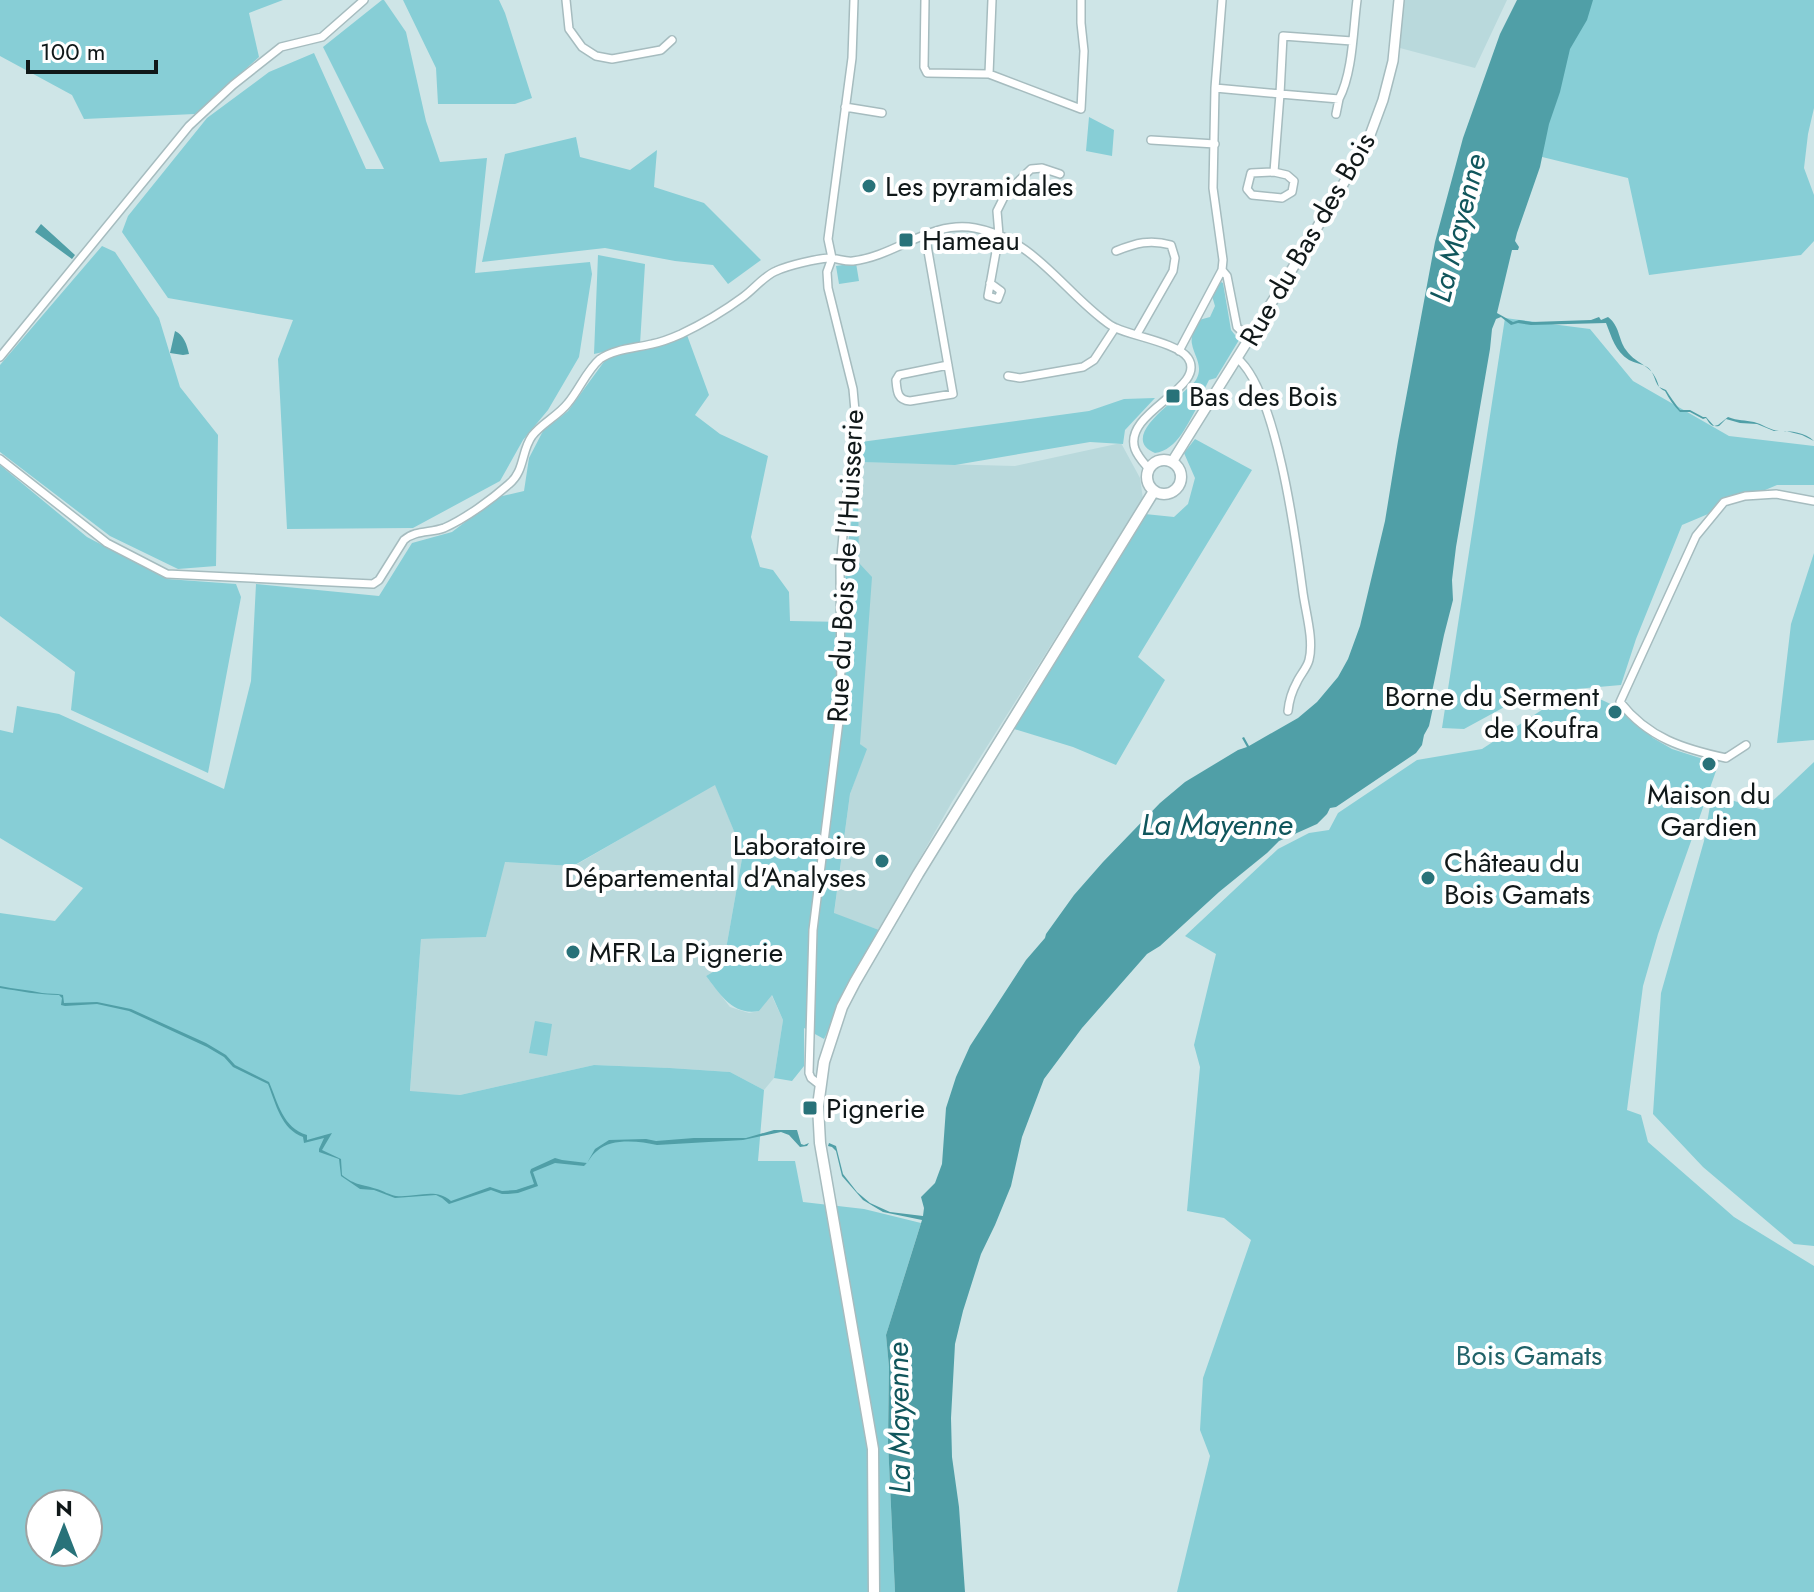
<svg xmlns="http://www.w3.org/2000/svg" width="1814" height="1592" font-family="Jost,sans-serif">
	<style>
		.built { fill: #b9d9dc }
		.green { fill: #87ced6; fill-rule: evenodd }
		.water { fill: #509fa7 }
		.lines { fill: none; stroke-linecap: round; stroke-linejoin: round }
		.minor-casing { stroke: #a6bcbf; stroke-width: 10 }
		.tertiary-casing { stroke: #a6bcbf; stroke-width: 12 }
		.secondary-casing { stroke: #a6bcbf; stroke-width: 13 }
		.minor { stroke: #fff; stroke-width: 7 }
		.tertiary { stroke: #fff; stroke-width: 9 }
		.secondary { stroke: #fff; stroke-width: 10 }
		.poi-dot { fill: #287279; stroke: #fff; stroke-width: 3 }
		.labels { text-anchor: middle; stroke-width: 8; stroke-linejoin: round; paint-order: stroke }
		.poi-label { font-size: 28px; fill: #101819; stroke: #fff; text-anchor: start }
		.street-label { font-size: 28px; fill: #101819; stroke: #fff }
		.park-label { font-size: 28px; fill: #206268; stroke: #fff }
		.water-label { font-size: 30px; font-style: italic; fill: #10565c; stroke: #fff }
	</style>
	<rect width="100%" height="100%" fill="#cee5e7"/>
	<path class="built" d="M 1399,0 L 1507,0 L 1475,68 L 1400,48 Z
		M 1121,443 L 1140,478 L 1143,499 L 952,802 L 879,930 L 834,914 L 850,794 L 866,749 L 860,744 L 858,479 L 861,462 L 1015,466 Z
		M 715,784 L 743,853 L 723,966 L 706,976 L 730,1007 L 749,1013 L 759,1011 L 771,994 L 783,1020 L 774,1078 L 764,1090 L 730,1072 L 670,1068 L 594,1065 L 460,1095 L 410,1092 L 421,939 L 486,937 L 504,862 L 574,866 Z"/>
	<path class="green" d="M 0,0 L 283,0 L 249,13 L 259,57 L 195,114 L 84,119 L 72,95 L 0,56 Z
		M 382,0 L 384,0 L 406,32 L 426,121 L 440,162 L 487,158 L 475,273 L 590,262 L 592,274 L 579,357 L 548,410 L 523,440 L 500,481 L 413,528 L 287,529 L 278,359 L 293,320 L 168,298 L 122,232 L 128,216 L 207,118 L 269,72 L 314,53 L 366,169 L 384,169 L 323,47 Z
		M 403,0 L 499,0 L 505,13 L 532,98 L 515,104 L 438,104 L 436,68 Z
		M 1585,0 L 1814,0 L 1814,108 L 1808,134 L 1804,168 L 1814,195 L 1814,241 L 1801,255 L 1649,275 L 1628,178 L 1534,155 Z
		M 1089,117 L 1114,130 L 1112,156 L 1086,151 Z
		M 576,137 L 580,157 L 630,170 L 657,150 L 654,187 L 704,203 L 761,260 L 728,284 L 713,265 L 675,261 L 605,248 L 482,262 L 505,154 Z
		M 102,246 L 115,252 L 159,318 L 180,387 L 218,435 L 216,566 L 178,569 L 110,536 L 0,452 L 0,365 Z
		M 598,255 L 645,264 L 640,344 L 594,354 Z
		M 856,263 L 859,281 L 839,284 L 836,266 Z
		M 1221,282 L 1223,283 L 1231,330 L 1239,340 L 1216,378 L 1209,380 L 1200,398 L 1199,404 C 1188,422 1178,450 1155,453 C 1115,436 1185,395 1196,380 C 1204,366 1194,356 1192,344 C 1190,336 1196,327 1199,320 L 1210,317 L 1215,306 L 1212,296 Z
		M 1505,318 L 1590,329 L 1633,381 L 1729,436 L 1814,446 L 1814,485 L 1777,485 L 1682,525 L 1636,639 L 1621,685 L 1530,693 L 1464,729 L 1442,728 Z
		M 687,335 L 709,395 L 695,415 L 720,434 L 768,456 L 751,537 L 760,567 L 773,570 L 789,592 L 790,621 L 846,622 L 845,562 L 858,479 L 859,563 L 872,577 L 860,744 L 867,749 L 850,794 L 834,913 L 879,930 L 824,1039 L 804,1028 L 804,1066 L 792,1081 L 774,1078 L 783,1020 L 772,995 L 759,1011 C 733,1016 720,994 706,976 L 723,966 L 743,853 L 715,785 L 573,866 L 505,862 L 486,937 L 421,939 L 410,1091 L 460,1095 L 594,1065 L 670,1068 L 730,1072 L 764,1090 L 758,1161 L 795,1161 L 803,1202 L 864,1209 L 921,1223 L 886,1335 L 889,1367 L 888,1442 L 895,1592 L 0,1592 L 0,913 L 55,921 L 83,888 L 0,838 L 0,730 L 13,733 L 17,706 L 59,714 L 224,789 L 251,681 L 256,584 L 379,596 L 412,543 L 452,532 L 498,497 L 524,491 L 529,458 L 543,431 L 568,411 L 606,359 ZM 40,1504 L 88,1504 L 88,1552 L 40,1552 Z
		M 1155,398 L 1125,430 L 1123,444 L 1090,442 L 955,465 L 861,462 L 861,442 L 1089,411 L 1124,399 Z
		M 1195,439 L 1252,470 L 1138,657 L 1165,680 L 1116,765 L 1073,747 L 1014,729 L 1145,514 L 1174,517 L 1188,504 L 1195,478 L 1184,453 Z
		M 0,465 L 87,537 L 167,579 L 236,584 L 241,597 L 208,773 L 71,710 L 75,672 L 0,616 Z
		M 1814,553 L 1814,740 L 1777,743 L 1791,624 Z
		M 1566,697 L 1588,697 L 1602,700 L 1619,708 L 1653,738 L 1672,749 L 1700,758 L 1716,771 L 1658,934 L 1643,986 L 1627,1110 L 1641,1115 L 1648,1142 L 1734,1217 L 1814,1266 L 1814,1592 L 1177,1592 L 1210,1456 L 1200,1430 L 1203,1378 L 1251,1240 L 1224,1218 L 1187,1211 L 1200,1067 L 1194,1045 L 1216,954 L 1185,936 L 1278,849 L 1309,833 L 1329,830 L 1338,813 L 1417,760 L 1482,749 L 1551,704 Z
		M 1814,762 L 1814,1246 L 1794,1244 L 1703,1167 L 1653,1114 L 1661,993 L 1704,841 L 1712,794 L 1763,810 Z
		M 535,1021 L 552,1024 L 547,1056 L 529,1053 Z"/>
	<path class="water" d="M 1517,0 L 1593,0 L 1587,20 L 1570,49 L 1560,92 L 1549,124 L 1540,167 L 1517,233 L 1515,241 L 1519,247 L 1518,250 L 1512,250 L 1497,313 L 1513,322 L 1519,320 L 1532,322 L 1591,320 L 1599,317 L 1601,320 L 1608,317 C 1620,326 1618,339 1626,350 C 1638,367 1653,363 1659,387 L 1666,390 C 1670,397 1675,403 1680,410 L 1690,410 L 1703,417 L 1706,417 L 1714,426 L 1718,425 L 1728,417 C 1738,421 1745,420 1754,422 C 1762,424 1770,430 1779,431 C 1791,431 1805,432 1814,441 L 1802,435 L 1786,431 L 1774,431 L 1757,424 L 1740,423 L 1726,419 L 1719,426 C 1711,427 1710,424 1706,418 L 1703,419 L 1690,412 L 1680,412 C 1674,406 1669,399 1665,391 C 1653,386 1657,374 1647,367 C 1642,364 1635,363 1629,360 C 1615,351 1612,338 1606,323 L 1531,325 L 1518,323 L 1511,325 L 1501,317 L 1496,319 L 1492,329 L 1490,349 L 1456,547 L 1452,580 L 1453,600 L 1444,635 L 1432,692 L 1434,703 L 1429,726 L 1424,735 L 1422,745 L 1416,753 L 1336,807 L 1330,808 L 1327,814 L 1317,824 L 1279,841 L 1267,853 L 1219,892 L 1160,946 L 1147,954 L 1082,1028 L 1044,1079 L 1022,1137 L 1011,1186 L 995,1225 L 981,1254 L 963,1311 L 955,1344 L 951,1418 L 952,1457 L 959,1507 L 965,1592 L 895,1592 L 888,1442 L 889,1367 L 886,1335 L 922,1220 L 883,1212 L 863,1200 L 842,1176 L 836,1151 L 832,1147 L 828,1146 L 829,1143 L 836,1146 L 843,1174 L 857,1192 L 870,1203 L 890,1212 L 923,1216 L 924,1208 L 921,1197 L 935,1183 L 942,1164 L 946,1108 L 956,1077 L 970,1046 L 1026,960 L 1045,938 L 1046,934 L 1074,895 L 1103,862 L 1160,803 L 1185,782 L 1238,750 L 1247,747 L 1242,738 L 1244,737 L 1249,746 L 1298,718 L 1317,702 L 1338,677 L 1348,659 L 1360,626 L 1385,521 L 1398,441 L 1435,242 L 1463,138 L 1500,34 Z
		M 41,224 L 75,255 L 72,259 L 35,232 Z
		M 175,331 C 184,335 187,345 189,354 L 183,355 L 170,353 Z
		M 0,986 C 14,989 29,990 42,993 C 49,994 56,993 63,995 L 64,1003 L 97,1002 L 131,1009 L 206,1043 L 226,1055 L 235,1065 L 269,1082 C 278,1103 283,1128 307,1135 L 307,1140 L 332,1133 L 322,1150 L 341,1159 L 342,1175 C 356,1186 362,1184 377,1189 C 383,1191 390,1195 396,1196 C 416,1198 435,1187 451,1201 L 490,1187 L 502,1191 L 516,1190 L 534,1184 L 530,1172 L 531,1169 L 555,1158 L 562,1160 L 587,1163 L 595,1149 L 609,1140 L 646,1139 L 656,1141 L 694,1138 L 746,1138 L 774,1130 L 797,1130 L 801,1144 L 804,1145 L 809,1143 L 807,1146 L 800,1147 L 789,1135 L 781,1132 L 743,1140 L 657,1145 C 639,1141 611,1138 597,1151 C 591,1155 589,1162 584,1166 L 555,1163 L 533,1172 L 538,1186 L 518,1193 L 508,1194 L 502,1194 L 491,1190 L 449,1204 L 442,1198 L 436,1195 L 395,1198 L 374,1190 L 360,1189 L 341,1176 L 339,1159 L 319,1152 L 319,1149 L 324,1138 L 304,1143 L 303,1137 C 281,1129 276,1104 268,1084 L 233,1067 L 224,1057 L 207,1047 L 129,1011 L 97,1004 L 65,1006 L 61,1005 L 62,998 L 59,995 C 40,995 19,991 0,988 Z"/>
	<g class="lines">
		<g class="minor-casing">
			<path id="minor" d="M 566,0 L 569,29 L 582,47 L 596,56 L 612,59 L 661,50 L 672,40
				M 925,0 L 924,67 L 927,73 L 989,74 L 1081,109 L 1084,51 L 1081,23 L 1081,0
				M 989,74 L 992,0
				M 1215,88 L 1280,94 L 1283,36 L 1352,41
				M 845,107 L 882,113
				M 1336,114 L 1339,99
				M 1151,140 L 1215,144
				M 1274,172 L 1287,175 L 1294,181 L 1292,192 L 1282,198 L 1252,195 L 1247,189 L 1251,173 L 1274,172 L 1280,94 L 1339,99 C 1353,72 1353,30 1357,0
				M 925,234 L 953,394 L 910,401 C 897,400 897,391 896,380 L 899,375 L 948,365
				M 1116,251 C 1136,243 1150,239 1171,245 L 1175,258 L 1173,271 L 1137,334
				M 1222,270 L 1227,276 L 1237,327 L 1249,338
				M 990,283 L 1001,291 L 998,299 L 988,296 L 999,235 L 997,211 L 1006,193 L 1031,169 L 1042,168 L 1060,174
				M 1179,351 L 1222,270 L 1223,260 L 1213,188 L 1215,88 L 1222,0
				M 0,357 L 189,126 L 233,85 L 281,47 L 322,37 L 364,0
				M 1237,358 C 1277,391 1296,540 1303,593 C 1306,614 1314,640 1309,660 C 1307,668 1300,675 1297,682 C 1292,691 1289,701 1288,711
				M 1008,376 L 1020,378 L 1083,367 L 1094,360 L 1115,328
				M 0,459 L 107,543 L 167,574 L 373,584 L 379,580 L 404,540 C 415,530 431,533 444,528 C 465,519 492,499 509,484 C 525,471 521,451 532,436 C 542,423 558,416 568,403 C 579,390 587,370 600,359 C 614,349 635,348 652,344 C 662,342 672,338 681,334 C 702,324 724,311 743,297 C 754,289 764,276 776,271 C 789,265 816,259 829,258 C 837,258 845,262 853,261 C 896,256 930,220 975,228 C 1031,238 1059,285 1101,318 C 1105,321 1110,326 1116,328 C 1132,336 1178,343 1188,358 C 1208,388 1122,412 1135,449 C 1138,457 1144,463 1149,469
				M 1746,745 L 1726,758 C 1684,749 1648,738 1620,702 L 1696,536 L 1724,502 L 1745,496 L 1776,494 L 1814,501
				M 820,1085 L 811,1078 L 809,1073 L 813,930 L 841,705 L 840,567 L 848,482 L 854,460 L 856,422 L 853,389 L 828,288 L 827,272 L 832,258 L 828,239 L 852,58 L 854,0"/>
		</g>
		<g class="tertiary-casing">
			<path id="tertiary" d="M 1172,462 L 1282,286 L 1366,146 L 1383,100 L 1393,61 L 1399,0"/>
		</g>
		<g class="secondary-casing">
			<path id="secondary" d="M1147 477a17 17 0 1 1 34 0a17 17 0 1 1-34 0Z
				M 874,1592 L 873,1449 L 820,1143 L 818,1106 L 824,1062 L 842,1007 L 855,982 L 918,874 L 1154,491"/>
		</g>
		<use href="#minor" class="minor"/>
		<use href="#tertiary" class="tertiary"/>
		<use href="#secondary" class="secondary"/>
	</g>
	<g class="poi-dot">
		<circle cx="869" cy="186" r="8"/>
		<rect x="898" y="232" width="16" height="16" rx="4"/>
		<rect x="1165" y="388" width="16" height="16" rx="4"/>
		<circle cx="1615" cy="712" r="8"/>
		<circle cx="1709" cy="764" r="8"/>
		<circle cx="882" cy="861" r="8"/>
		<circle cx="1428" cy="878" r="8"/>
		<circle cx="573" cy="952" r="8"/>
		<rect x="802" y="1100" width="16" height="16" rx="4"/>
	</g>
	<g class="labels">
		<g class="poi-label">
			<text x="885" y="196">Les pyramidales</text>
			<text x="922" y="250">Hameau</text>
			<text x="1189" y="406">Bas des Bois</text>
			<text x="1599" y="706" text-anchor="end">Borne du Serment<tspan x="1599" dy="32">de Koufra</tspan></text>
			<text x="1709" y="804" text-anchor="middle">Maison du<tspan x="1709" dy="32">Gardien</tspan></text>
			<text x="866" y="855" text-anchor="end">Laboratoire<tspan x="866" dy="32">Départemental d'Analyses</tspan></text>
			<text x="1444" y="872">Château du<tspan x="1444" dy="32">Bois Gamats</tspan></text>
			<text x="589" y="962">MFR La Pignerie</text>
			<text x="826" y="1118">Pignerie</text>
		</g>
		<g class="street-label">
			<text transform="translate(1307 239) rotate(-60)" y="10">Rue du Bas des Bois</text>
			<text transform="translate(845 566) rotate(-87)" y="10">Rue du Bois de l'Huisserie</text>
		</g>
		<g class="park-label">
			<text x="1529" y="1365">Bois Gamats</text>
		</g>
		<g class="water-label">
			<text transform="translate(1458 228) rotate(-76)" y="10">La Mayenne</text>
			<text x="1217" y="835">La Mayenne</text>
			<text transform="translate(899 1418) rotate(-91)" y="10">La Mayenne</text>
		</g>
	</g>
	<g transform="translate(64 1528)"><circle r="38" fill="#ffffff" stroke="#9fa3a3" stroke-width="2"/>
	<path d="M0-6L14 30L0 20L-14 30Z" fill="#287279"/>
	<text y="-12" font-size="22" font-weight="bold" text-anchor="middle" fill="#101819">N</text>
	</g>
	<path d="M28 60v12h128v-12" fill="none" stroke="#101819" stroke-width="4"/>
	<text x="40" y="60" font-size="24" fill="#101819" stroke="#ffffff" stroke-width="6" paint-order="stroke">100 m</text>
</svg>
